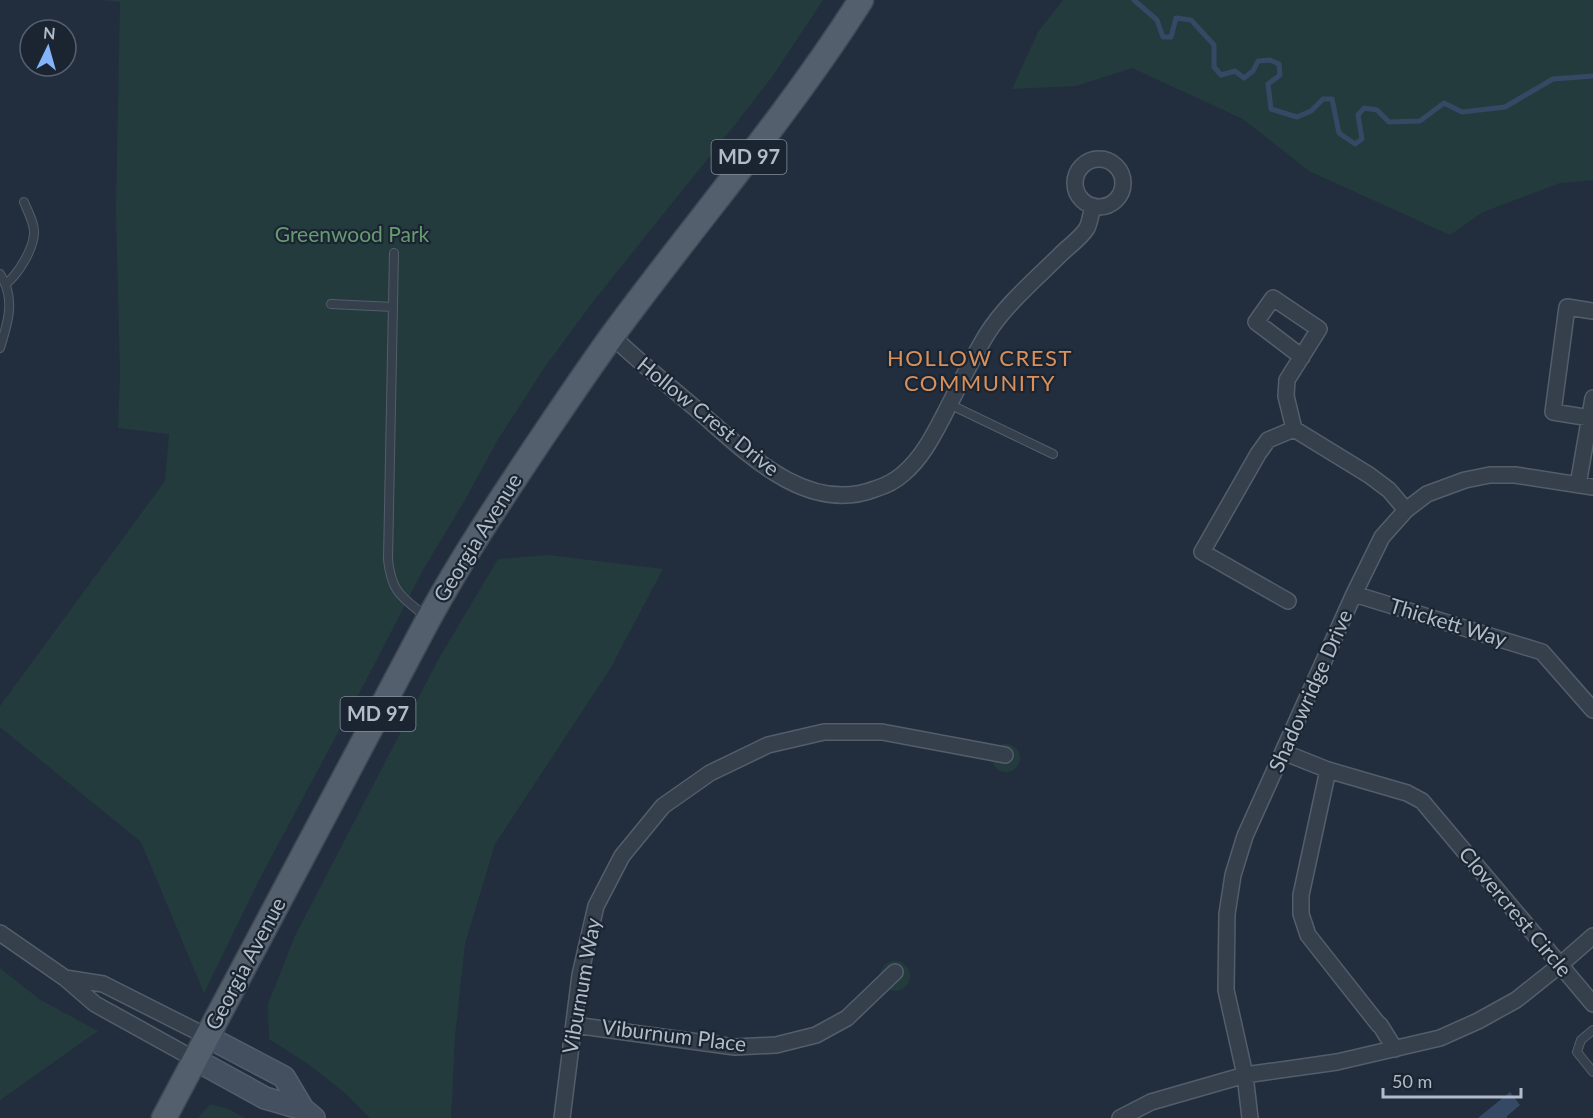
<svg xmlns="http://www.w3.org/2000/svg" width="1593" height="1118" font-family="Lato,sans-serif">
	<style>
		.green { fill: #243b3e }
		.water { fill: #354965 }
		.lines { fill: none; stroke-linecap: round; stroke-linejoin: round }
		.stream { stroke: #354965; stroke-width: 5 }
		.lane-casing { stroke: #545e6b; stroke-width: 10 }
		.street-casing { stroke: #545e6b; stroke-width: 18 }
		.secondary-casing { stroke: #545e6b; stroke-width: 24 }
		.primary-casing { stroke: #3f4956; stroke-width: 27 }
		.lane { stroke: #36404d; stroke-width: 8 }
		.street { stroke: #36404d; stroke-width: 15 }
		.secondary { stroke: #444f60; stroke-width: 21 }
		.primary { stroke: #545f6d; stroke-width: 24 }
		.labels { text-anchor: middle; stroke-width: 4.5; stroke-linejoin: round; paint-order: stroke }
		.shield { fill: #1b2532; stroke: #848e9c; stroke-width: 1.5 }
		.shield-label { font-size: 20px; font-weight: bold; fill: #b1bbc9 }
		.park-label { font-size: 21px; fill: #679b72; stroke: #1b2532 }
		.street-label { font-size: 21px; fill: #b1bbc9; stroke: #1b2532 }
		.neighbourhood-label { font-size: 22px; letter-spacing: 1.5px; fill: #d9905c; stroke: #1b2532 }
	</style>
	<rect width="100%" height="100%" fill="#222e3d"/>
	<path class="green" d="M 101,0 L 823,0 L 772,77 L 737,122 L 592,303 L 544,368 L 497,441 L 465,500 L 423,570 L 373,667 L 259,880 L 204,993 L 141,842 L 0,727 L 0,706 L 165,481 L 169,434 L 118,428 L 120,373 L 116,210 L 120,2 Z
		M 1063,0 L 1593,0 L 1593,180 L 1560,183 L 1483,212 L 1450,235 L 1309,171 L 1243,119 L 1132,68 L 1076,86 L 1012,89 L 1038,32 Z
		M 548,555 L 663,569 L 610,669 L 495,844 L 465,944 L 455,1036 L 451,1118 L 370,1118 L 345,1093 L 311,1066 L 269,1039 L 268,1004 L 295,936 L 438,660 L 498,559 Z
		M992 758a14 14 0 1 1 28 0a14 14 0 1 1-28 0Z
		M880 976a15 15 0 1 1 30 0a15 15 0 1 1-30 0Z
		M 0,968 L 39,999 L 98,1031 L 0,1100 Z
		M 210,1104 L 228,1109 L 245,1118 L 198,1118 Z"/>
	<path class="water" d="M 1510,1092 L 1520,1105 L 1507,1116 L 1507,1118 L 1478,1118 Z"/>
	<g class="lines">
		<path class="stream" d="M 1134,0 L 1157,20 L 1163,37 L 1171,37 L 1176,18 L 1191,20 L 1214,45 L 1214,67 L 1221,75 L 1235,71 L 1244,78 L 1253,71 L 1258,61 L 1270,60 L 1279,64 L 1280,75 L 1268,84 L 1271,109 L 1297,117 L 1311,111 L 1323,99 L 1332,99 L 1339,133 L 1355,144 L 1362,139 L 1358,115 L 1364,108 L 1377,110 L 1389,122 L 1420,121 L 1444,103 L 1462,112 L 1505,107 L 1553,79 L 1593,76"/>
		<g class="lane-casing">
			<path id="lane" d="M 394,253 L 388,560 C 392,593 401,596 425,616
				M 0,274 C 16,299 8,322 0,348
				M 6,284 C 18,274 33,250 34,234 C 35,224 28,212 24,202
				M 331,304 L 393,307
				M 949,404 L 1053,454
				M 1593,1030 L 1581,1040 L 1577,1052 L 1593,1072"/>
		</g>
		<g class="street-casing">
			<path id="street" d="M1075 183a24 24 0 1 1 48 0a24 24 0 1 1-48 0Z
				M 612,336 C 638,361 667,384 695,408 C 743,449 805,516 875,489 C 885,486 895,481 903,474 C 922,458 933,436 944,415 C 958,388 971,360 987,334 C 1006,304 1036,279 1061,254 C 1069,246 1081,238 1087,228 C 1090,222 1091,213 1093,206
				M 1590,418 L 1553,412 L 1567,307 L 1593,311
				M 1294,429 L 1369,475 L 1389,490 L 1406,510
				M 1578,485 L 1593,398
				M 1354,594 L 1542,652 L 1593,710
				M 1288,601 L 1202,552 L 1258,454 L 1268,440 L 1294,429 L 1286,396 L 1287,380 L 1319,329 L 1273,298 L 1256,322 L 1302,357
				M 1283,752 L 1328,770 L 1407,793 L 1422,801 L 1593,1004
				M 1328,770 L 1301,895 L 1301,914 L 1308,935 L 1379,1025 L 1380,1025 L 1395,1049
				M 0,933 L 65,978 L 95,1004 L 196,1060
				M 65,978 L 103,984 L 208,1037
				M 574,1025 L 735,1047 L 776,1045 L 816,1035 L 847,1018 L 895,972
				M 562,1118 L 580,975 L 596,906 L 622,856 L 663,806 L 710,773 L 768,745 L 824,732 L 882,732 L 1005,755
				M 1120,1118 L 1151,1102 L 1245,1075 L 1337,1062 L 1440,1038 L 1478,1021 L 1516,1000 L 1560,965 L 1593,936
				M 1250,1118 L 1245,1075 L 1226,990 L 1227,914 L 1233,875 L 1245,836 L 1354,594 L 1382,537 L 1406,510 L 1427,494 L 1465,480 L 1490,475 L 1515,475 L 1593,487"/>
		</g>
		<g class="secondary-casing">
			<path id="secondary" d="M 208,1037 L 284,1077 L 303,1109 L 314,1118
				M 196,1060 L 265,1098 L 303,1109"/>
		</g>
		<g class="primary-casing">
			<path id="primary" d="M 164,1118 L 429,618 C 462,558 499,502 537,445 C 562,408 586,372 612,336 C 694,224 786,118 861,0"/>
		</g>
		<use href="#lane" class="lane"/>
		<use href="#street" class="street"/>
		<use href="#secondary" class="secondary"/>
		<use href="#primary" class="primary"/>
	</g>
	<g class="labels">
		<g class="shield">
			<rect x="711.5" y="140" width="75" height="34" rx="4.5"/>
			<rect x="340.5" y="697" width="75" height="34" rx="4.5"/>
		</g>
		<g class="shield-label">
			<text x="749" y="164">MD 97</text>
			<text x="378" y="721">MD 97</text>
		</g>
		<g class="park-label">
			<text x="352" y="242">Greenwood Park</text>
		</g>
		<g class="street-label">
			<text transform="translate(708 417) rotate(39)" y="7">Hollow Crest Drive</text>
			<text transform="translate(478 538) rotate(-58)" y="7">Georgia Avenue</text>
			<text transform="translate(1448 623) rotate(17)" y="7">Thickett Way</text>
			<text transform="translate(1311 691) rotate(-66)" y="7">Shadowridge Drive</text>
			<text transform="translate(1515 912) rotate(50)" y="7">Clovercrest Circle</text>
			<text transform="translate(246 964) rotate(-62)" y="7">Georgia Avenue</text>
			<text transform="translate(582 986) rotate(-80)" y="7">Viburnum Way</text>
			<text transform="translate(674 1036) rotate(7)" y="7">Viburnum Place</text>
		</g>
		<g class="neighbourhood-label">
			<text x="980" y="366">HOLLOW CREST<tspan x="980" dy="25">COMMUNITY</tspan></text>
		</g>
	</g>
	<g transform="translate(48 48) rotate(5)"><circle r="28" fill="#1b2532" stroke="#57616e" stroke-width="1.5"/>
	<path d="M0-4.5L10 22L0 15L-10 22Z" fill="#83b4fc"/>
	<text y="-9" font-size="16" font-weight="bold" text-anchor="middle" fill="#b1bbc9">N</text>
	</g>
	<path d="M1383 1088v9h138v-9" fill="none" stroke="#b1bbc9" stroke-width="3"/>
	<text x="1392" y="1088" font-size="18" fill="#b1bbc9" stroke="#1b2532" stroke-width="4.5" paint-order="stroke">50 m</text>
</svg>
